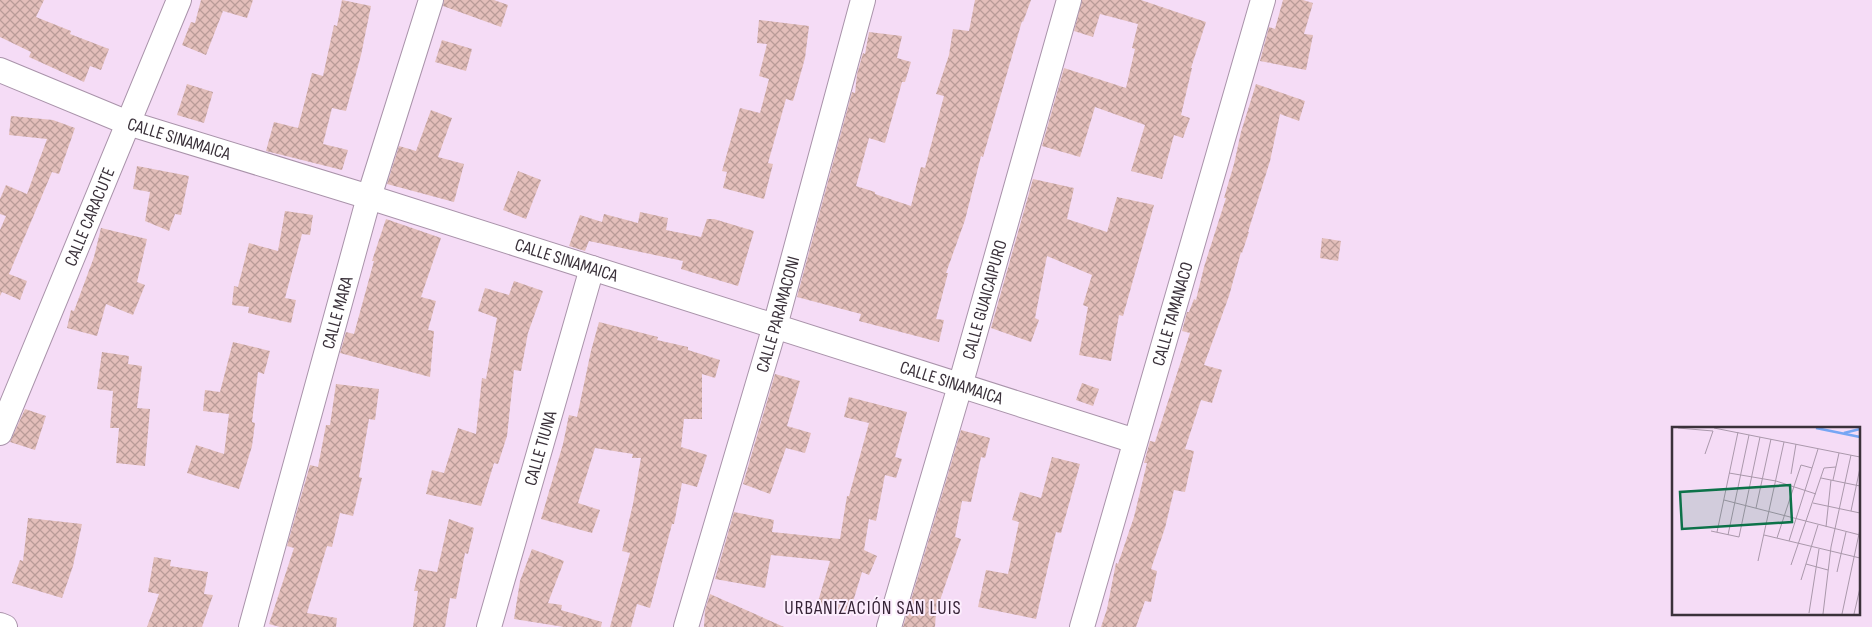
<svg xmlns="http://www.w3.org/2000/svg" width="1872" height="627" font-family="'Sofia Sans Condensed',sans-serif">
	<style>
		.building { fill: url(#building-cross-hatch) }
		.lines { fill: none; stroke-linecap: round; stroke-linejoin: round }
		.minor-casing { stroke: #a993aa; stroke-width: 26 }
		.minor { stroke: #fff; stroke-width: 24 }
		.labels { text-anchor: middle; stroke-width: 4; stroke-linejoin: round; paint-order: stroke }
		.street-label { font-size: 18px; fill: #3a313a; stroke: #fcedfd }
		.neighbourhood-label { font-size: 19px; letter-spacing: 1px; fill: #362437; stroke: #fcedfd }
		.inset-river { fill: none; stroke: #76a6f4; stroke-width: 2.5 }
		.inset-road { fill: none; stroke: #aa98ab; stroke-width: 1 }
		.view { fill: #0c7249; fill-opacity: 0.15; stroke: #0c7249; stroke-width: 2.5 }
		.inset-edge { fill: none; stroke: #3a313a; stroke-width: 2.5 }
	</style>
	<defs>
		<pattern id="building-cross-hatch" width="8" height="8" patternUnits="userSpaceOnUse" patternTransform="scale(1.25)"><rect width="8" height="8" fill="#e3beba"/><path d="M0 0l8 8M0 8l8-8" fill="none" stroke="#b99b98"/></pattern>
	</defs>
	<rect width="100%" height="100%" fill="#f5dcf6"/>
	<path class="building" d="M 0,0 L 44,0 L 36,17 L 71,31 L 70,34 L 109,49 L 101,70 L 90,66 L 84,82 L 29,57 L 31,52 L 0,37 Z
		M 201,0 L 253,0 L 247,18 L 223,11 L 206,55 L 182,45 L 191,22 L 195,23 Z
		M 342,0 L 371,6 L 361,55 L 346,111 L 332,108 L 323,144 L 348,150 L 342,170 L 266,151 L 274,122 L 298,128 L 312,73 L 323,76 L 334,25 L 337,26 Z
		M 444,0 L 494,0 L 508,5 L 501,27 L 443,6 Z
		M 975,0 L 1031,0 L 1023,22 L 1022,21 L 983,157 L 981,156 L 965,220 L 946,273 L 948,273 L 936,319 L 944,320 L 939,342 L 859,321 L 861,314 L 797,297 L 852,92 L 855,93 L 857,74 L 863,53 L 865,54 L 869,32 L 902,36 L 897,58 L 911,62 L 905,82 L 902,82 L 885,143 L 869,138 L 856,186 L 875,192 L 875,194 L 911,206 L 921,167 L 925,168 L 944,96 L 936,94 L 949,55 L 953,29 L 969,31 Z
		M 1082,0 L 1141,0 L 1206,22 L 1191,68 L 1192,68 L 1181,115 L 1190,118 L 1183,138 L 1174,135 L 1162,179 L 1131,171 L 1145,125 L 1095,107 L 1080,157 L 1042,146 L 1064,68 L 1126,88 L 1135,49 L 1132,48 L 1138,24 L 1100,14 L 1093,37 L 1074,31 Z
		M 1283,0 L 1303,0 L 1313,3 L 1304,34 L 1313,35 L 1306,70 L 1260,61 L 1269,27 L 1275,29 Z
		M 759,20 L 809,26 L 805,58 L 793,101 L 786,99 L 768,163 L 773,164 L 764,199 L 723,188 L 727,172 L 722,171 L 740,108 L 760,113 L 769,79 L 759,76 L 767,44 L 757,43 Z
		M 442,40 L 472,49 L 466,71 L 435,62 Z
		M 187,84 L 213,92 L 204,123 L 177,115 Z
		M 1256,84 L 1305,101 L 1299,121 L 1280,114 L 1270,161 L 1248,232 L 1249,232 L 1242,253 L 1241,252 L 1229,296 L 1204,365 L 1222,370 L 1212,403 L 1201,400 L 1185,449 L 1194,451 L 1185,492 L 1174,490 L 1165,528 L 1151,569 L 1157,571 L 1151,602 L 1145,601 L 1136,627 L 1101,627 L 1107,609 L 1116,563 L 1118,564 L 1134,517 L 1147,463 L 1144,463 L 1150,441 L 1155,442 L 1190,333 L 1182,331 L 1187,312 L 1189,312 L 1194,299 L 1196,300 L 1204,267 L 1226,198 L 1224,198 L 1234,164 L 1241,132 Z
		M 431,110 L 452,118 L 438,157 L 464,164 L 454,202 L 387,184 L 399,146 L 416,151 Z
		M 11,116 L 53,120 L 75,128 L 59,174 L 52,172 L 9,274 L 27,281 L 20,300 L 2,292 L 0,296 L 0,230 L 6,216 L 0,214 L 0,199 L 6,185 L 27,194 L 47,139 L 9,135 Z
		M 137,166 L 189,176 L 181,215 L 175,214 L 169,231 L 145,221 L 150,192 L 133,189 Z
		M 518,171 L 541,180 L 526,219 L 503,210 Z
		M 1033,179 L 1074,188 L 1067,219 L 1107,232 L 1117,197 L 1154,205 L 1123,316 L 1119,315 L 1111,361 L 1079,355 L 1088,307 L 1083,305 L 1092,275 L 1047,256 L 1035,318 L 1039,320 L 1031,342 L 991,328 Z
		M 285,211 L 313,215 L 310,235 L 302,234 L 285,298 L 296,300 L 291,323 L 248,313 L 249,307 L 232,305 L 234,286 L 238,287 L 249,243 L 278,251 Z
		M 640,212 L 668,218 L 666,230 L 701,237 L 707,219 L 714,219 L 754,231 L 738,286 L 681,269 L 683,261 L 589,241 L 585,251 L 569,246 L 580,215 L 602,222 L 604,214 L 638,223 Z
		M 386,219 L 441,238 L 421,297 L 436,301 L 428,330 L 434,331 L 430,377 L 340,353 L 346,332 L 354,334 L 374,261 L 372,261 Z
		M 101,228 L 147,239 L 137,282 L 145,285 L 133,315 L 106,304 L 97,336 L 67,328 L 71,310 L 74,311 L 94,257 Z
		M 1322,238 L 1341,241 L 1338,261 L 1320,258 Z
		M 514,281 L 543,291 L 528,333 L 521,371 L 514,370 L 507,436 L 498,464 L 494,463 L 481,506 L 426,494 L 432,470 L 444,473 L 458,428 L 476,434 L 482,378 L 486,379 L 497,318 L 478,311 L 485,288 L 509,295 Z
		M 599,322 L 658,337 L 657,340 L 688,347 L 688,350 L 720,360 L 715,378 L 702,374 L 702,419 L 684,419 L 681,447 L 707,455 L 697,487 L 682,483 L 674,524 L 672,524 L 650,608 L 637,604 L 631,627 L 610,627 L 630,553 L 622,551 L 633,504 L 641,458 L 632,458 L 633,454 L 595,448 L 578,503 L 600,510 L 592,533 L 541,519 L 563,444 L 569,415 L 577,417 L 591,351 Z
		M 233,342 L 270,351 L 264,374 L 258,372 L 252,422 L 255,423 L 252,446 L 239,489 L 187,473 L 196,445 L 224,454 L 229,414 L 203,411 L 205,390 L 220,392 Z
		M 102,352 L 129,356 L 128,364 L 142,366 L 137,408 L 150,409 L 145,466 L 116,463 L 119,428 L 110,428 L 113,391 L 97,389 Z
		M 775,374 L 800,381 L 787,426 L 811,433 L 805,453 L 786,448 L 770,494 L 743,484 Z
		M 1082,383 L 1099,389 L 1093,406 L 1076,400 Z
		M 336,384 L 379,389 L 375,420 L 369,419 L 359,477 L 362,478 L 353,516 L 340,513 L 332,547 L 327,546 L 307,613 L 337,618 L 336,627 L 280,627 L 269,624 L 294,548 L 287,546 L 310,465 L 318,467 L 326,425 L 330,425 Z
		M 849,397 L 907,412 L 895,457 L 902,459 L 896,478 L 885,475 L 876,521 L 869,519 L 864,550 L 877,556 L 869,575 L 862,572 L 849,615 L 817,605 L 830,561 L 771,555 L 765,588 L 715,579 L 734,512 L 774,520 L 772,532 L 840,539 L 847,496 L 849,496 L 869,423 L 844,417 Z
		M 25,409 L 46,416 L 35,450 L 10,442 Z
		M 961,430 L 990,438 L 985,458 L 981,457 L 971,502 L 962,501 L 955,537 L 961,539 L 936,612 L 935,627 L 903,627 Z
		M 1052,457 L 1080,464 L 1061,533 L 1056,532 L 1036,619 L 978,607 L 986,570 L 1008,574 L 1019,522 L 1012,520 L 1020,492 L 1041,498 Z
		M 28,518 L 82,524 L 73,566 L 62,598 L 12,583 L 20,560 L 23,561 Z
		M 449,519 L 474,528 L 468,554 L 465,553 L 456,599 L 450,598 L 445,627 L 413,627 L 418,591 L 414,591 L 419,569 L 437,572 Z
		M 532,549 L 564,561 L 548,603 L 562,605 L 561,610 L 602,622 L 601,627 L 564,627 L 514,619 L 520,581 Z
		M 154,557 L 171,560 L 170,566 L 208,572 L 204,594 L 213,595 L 202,627 L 147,627 L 159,594 L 148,592 Z
		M 710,594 L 784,627 L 704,627 L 705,610 Z"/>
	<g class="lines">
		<g class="minor-casing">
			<g id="minor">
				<path id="s1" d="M 0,70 L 128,123 L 369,197 L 1135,441"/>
				<path id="s2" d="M 0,433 L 179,0"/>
				<path d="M 0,625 L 5,627"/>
				<path id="s3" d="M 251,627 L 369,197 L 431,0"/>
				<path id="s4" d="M 489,627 L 592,268"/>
				<path id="s5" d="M 686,627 L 775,326 L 863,0"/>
				<path id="s6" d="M 889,627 L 960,386 L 1069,0"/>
				<path id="s7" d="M 1082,627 L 1263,0"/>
			</g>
		</g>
		<use href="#minor" class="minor"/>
	</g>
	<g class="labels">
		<g class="street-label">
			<text dy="6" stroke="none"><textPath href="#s1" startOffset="192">CALLE SINAMAICA</textPath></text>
			<text dy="6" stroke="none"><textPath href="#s2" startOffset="234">CALLE CARACUTE</textPath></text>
			<text dy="6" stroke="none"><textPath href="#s1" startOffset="598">CALLE SINAMAICA</textPath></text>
			<text dy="6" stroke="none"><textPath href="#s6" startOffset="341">CALLE GUAICAIPURO</textPath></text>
			<text dy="6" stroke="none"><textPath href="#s3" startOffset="326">CALLE MARA</textPath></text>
			<text dy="6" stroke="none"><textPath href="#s7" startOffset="326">CALLE TAMANACO</textPath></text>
			<text dy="6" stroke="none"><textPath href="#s5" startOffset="326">CALLE PARAMACONI</textPath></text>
			<text dy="6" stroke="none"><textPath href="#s1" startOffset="1002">CALLE SINAMAICA</textPath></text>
			<text dy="6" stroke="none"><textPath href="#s4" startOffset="186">CALLE TIUNA</textPath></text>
		</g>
		<g class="neighbourhood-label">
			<text x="873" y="614">URBANIZACIÓN SAN LUIS</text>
		</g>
	</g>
	<g transform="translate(1672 427)">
		<rect width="188" height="188" fill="#f5dcf6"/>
		<path class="inset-river" d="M 144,1 L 188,10M 172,6 L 188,2"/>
		<path class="inset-road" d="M 6,1 L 41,4M 42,1 L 188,30M 33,27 L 41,4M 57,46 L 104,54 L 144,67M 119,47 L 124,17M 149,51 L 188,59M 161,53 L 167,26M 52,73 L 188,108M 141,76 L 188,86M 84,81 L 99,12M 179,84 L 188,41M 154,100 L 159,53M 39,104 L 67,110 L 88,10M 45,105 L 66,5M 56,108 L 77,8M 92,108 L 188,131M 105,111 L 129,38 L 140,41M 117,114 L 146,22M 86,134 L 112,15M 134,137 L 156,143M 119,138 L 152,41 L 164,40M 165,145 L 174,105M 129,153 L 146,98M 137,186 L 147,122M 151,187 L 159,120 L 179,28M 170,187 L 188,102M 182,187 L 188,161"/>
		<path class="view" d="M 118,58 L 120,95 L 10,102 L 8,65 Z"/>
		<rect width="188" height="188" class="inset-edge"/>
	</g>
</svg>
